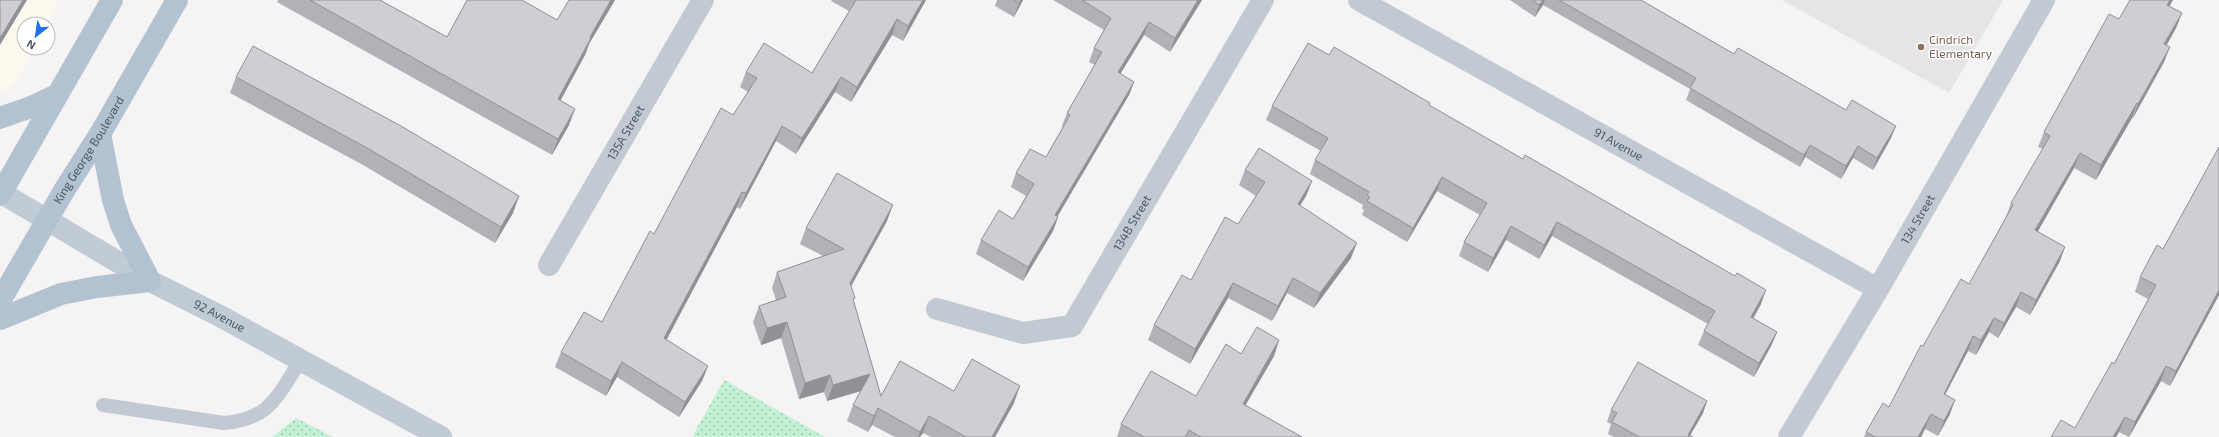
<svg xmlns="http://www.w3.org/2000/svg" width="2219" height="437" font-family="'Exo 2',sans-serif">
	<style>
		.commercial { fill: #fdf9ef }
		.education { fill: #e6e4e5 }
		.grass { fill: url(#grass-dots) }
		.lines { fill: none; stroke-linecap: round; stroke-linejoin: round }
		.service { stroke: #c1cad2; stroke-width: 14 }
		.minor { stroke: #c1cad2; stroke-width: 22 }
		.secondary { stroke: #c1cbd6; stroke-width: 22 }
		.primary { stroke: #b3c2d1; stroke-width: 22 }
		.wall { fill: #b0b2b7 }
		.shaded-wall { fill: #909195 }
		.building { fill: #cdcfd5; stroke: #909195 }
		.education-dot { fill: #8d6e63; stroke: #fff; stroke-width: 1.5 }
		.labels { text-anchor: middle; stroke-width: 3; stroke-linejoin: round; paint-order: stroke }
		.education-label { font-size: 12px; fill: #785e54; stroke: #fff; text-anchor: start }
		.street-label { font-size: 12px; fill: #4a5661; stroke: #fff }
	</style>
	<defs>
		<pattern id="grass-dots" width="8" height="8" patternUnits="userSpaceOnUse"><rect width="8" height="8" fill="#c3f1d5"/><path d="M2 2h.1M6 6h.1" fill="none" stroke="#a0c6b0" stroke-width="1.8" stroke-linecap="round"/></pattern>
	</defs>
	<rect width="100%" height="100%" fill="#f5f3f3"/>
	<path class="commercial" d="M 0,0 L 59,0 L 46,24 L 24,24 L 24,48 L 34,48 L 14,86 L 0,93 Z"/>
	<path class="education" d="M 1782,0 L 2003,0 L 1949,93 Z"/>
	<path class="grass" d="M 724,380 L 825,437 L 692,437 Z
		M 296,418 L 333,437 L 272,437 Z"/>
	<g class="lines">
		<path class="service" d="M 103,405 L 224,423 C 271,419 277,396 301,360"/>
		<g class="minor">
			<path id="s1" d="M 1359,0 L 1878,289"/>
			<path id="s2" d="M 549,265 L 703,0"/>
			<path id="s3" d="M 937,309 L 1023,333 L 1072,326 L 1263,0"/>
			<path id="s4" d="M 1789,437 L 1878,289 L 2044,0"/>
		</g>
		<path class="secondary" id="s5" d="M 0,192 L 150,281 L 220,316 L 441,437"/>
		<g class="primary">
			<path d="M 0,118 L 31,107 L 57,95"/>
			<path d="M 0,195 L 112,0"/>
			<path id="s6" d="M 0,301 L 65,189 L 100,134 L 177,0"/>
			<path d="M 0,319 L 61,294 L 97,287 L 150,281 L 121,225 L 113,200 L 100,134"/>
		</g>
	</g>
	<path class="wall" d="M 278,0 L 380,0 L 447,37 L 557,20 L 569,0 L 615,0 L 589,44 L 585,55 L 560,101 L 569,125 L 552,155 L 277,2 Z
		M 832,0 L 926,0 L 903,41 L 892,35 L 851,102 L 835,92 L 796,154 L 776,141 L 740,209 L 737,207 L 666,340 L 708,366 L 702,381 L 679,417 L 617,377 L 606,396 L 555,367 L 561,352 L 602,322 L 654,234 L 748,92 L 740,87 L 746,72 L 812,73 L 849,11 L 831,1 Z
		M 997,0 L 1023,0 L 1014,17 L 995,6 Z
		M 1053,0 L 1202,0 L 1170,52 L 1144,35 L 1120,74 L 1134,82 L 1129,95 L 1057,217 L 1058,217 L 1053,231 L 1023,281 L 976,254 L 981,240 L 1013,219 L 1026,196 L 1011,187 L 1016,173 L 1046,157 L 1063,127 L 1062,126 L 1067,113 L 1095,65 L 1089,62 L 1094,48 L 1104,30 Z
		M 1510,0 L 1641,0 L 1734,54 L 1891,138 L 1873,170 L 1853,158 L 1841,179 L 1805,157 L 1800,167 L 1686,100 L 1690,89 L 1543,5 L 1535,17 Z
		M 2130,0 L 2173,0 L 2169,7 L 2182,13 L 2176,28 L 2166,46 L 2164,62 L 2133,118 L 2132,118 L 2096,180 L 2074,168 L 2038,231 L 2060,261 L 2030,315 L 2016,307 L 1998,338 L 1989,332 L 1976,355 L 1968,351 L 1945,395 L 1950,414 L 1938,436 L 1925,429 L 1921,437 L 1864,437 L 1866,432 L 1889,407 L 1923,346 L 1969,284 L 2006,217 L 2011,203 L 2043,149 L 2038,147 L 2044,132 L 2119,19 Z
		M 1329,55 L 1429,106 L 1761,304 L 1753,319 L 1777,332 L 1771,346 L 1754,377 L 1698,345 L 1704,331 L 1708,324 L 1552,236 L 1539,259 L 1506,240 L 1488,272 L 1459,256 L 1464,242 L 1480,215 L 1437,191 L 1407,242 L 1362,215 L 1364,210 L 1362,209 L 1363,205 L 1310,174 L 1315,160 L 1321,151 L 1266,120 L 1272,106 Z
		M 236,77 L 519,196 L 513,213 L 495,243 L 363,165 L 230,93 Z
		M 2219,147 L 2219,295 L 2170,386 L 2161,381 L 2129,437 L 2119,432 L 2116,437 L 2051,437 L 2075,428 L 2114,364 L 2148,299 L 2135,292 L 2140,277 L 2163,249 Z
		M 1245,170 L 1312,181 L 1306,196 L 1300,206 L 1351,258 L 1314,308 L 1287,293 L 1272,321 L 1228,298 L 1190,364 L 1148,340 L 1154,325 L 1238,224 L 1256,196 L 1239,185 Z
		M 887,221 L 851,286 L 854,303 L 881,396 L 954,391 L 1014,403 L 995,437 L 931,437 L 923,433 L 920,437 L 895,437 L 872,425 L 868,432 L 847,421 L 853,405 L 861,391 L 827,401 L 824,392 L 799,399 L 781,338 L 761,345 L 753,322 L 759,306 L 776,300 L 772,288 L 777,272 L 823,256 L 800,244 L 806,228 Z
		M 1279,340 L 1274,356 L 1245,405 L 1302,437 L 1117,437 L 1121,424 L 1196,396 L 1241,354 Z
		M 1707,401 L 1703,413 L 1690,436 L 1693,437 L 1614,437 L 1608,434 L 1611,424 L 1607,422 L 1611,410 Z"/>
	<path class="shaded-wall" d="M 23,0 L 27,0 L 0,45 L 0,38 Z
		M 611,0 L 615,0 L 589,44 L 585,55 L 552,116 L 558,99 L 590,37 Z
		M 923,0 L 926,0 L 903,41 L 908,26 Z
		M 1021,0 L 1023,0 L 1014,17 L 1019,3 Z
		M 1198,0 L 1202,0 L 1170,52 L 1175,38 Z
		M 1543,0 L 1545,0 L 1543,5 L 1535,17 L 1539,5 Z
		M 2170,0 L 2173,0 L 2161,20 L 2167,5 Z
		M 2182,13 L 2176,28 L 2159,59 L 2164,44 Z
		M 897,19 L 892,35 L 851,102 L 857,87 Z
		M 1149,22 L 1144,35 L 1113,86 L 1118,72 Z
		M 2170,47 L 2164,62 L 2133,118 L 2138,104 Z
		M 841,77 L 835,92 L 796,154 L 802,138 Z
		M 1134,82 L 1129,95 L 1050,229 L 1055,215 Z
		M 2137,103 L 2132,118 L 2096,180 L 2101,165 Z
		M 575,109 L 569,125 L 552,155 L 558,139 Z
		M 782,126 L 776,141 L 740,209 L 746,193 Z
		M 1896,126 L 1891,138 L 1873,170 L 1877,158 Z
		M 1810,145 L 1805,157 L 1800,167 L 1804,155 Z
		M 1858,146 L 1853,158 L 1841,179 L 1846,166 Z
		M 2080,153 L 2074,168 L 2030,245 L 2035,230 Z
		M 1442,177 L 1437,191 L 1407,242 L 1413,228 Z
		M 1312,181 L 1306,196 L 1292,219 L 1298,204 Z
		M 742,192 L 737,207 L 659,354 L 664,338 Z
		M 519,196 L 513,213 L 495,243 L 501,227 Z
		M 893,205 L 887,221 L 844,299 L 850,283 Z
		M 1058,217 L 1053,231 L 1023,281 L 1028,267 Z
		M 1557,222 L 1552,236 L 1539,259 L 1544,245 Z
		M 1511,226 L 1506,240 L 1488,272 L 1493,258 Z
		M 1357,243 L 1351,258 L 1314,308 L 1320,293 Z
		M 2065,247 L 2060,261 L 2030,315 L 2036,300 Z
		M 1293,278 L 1287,293 L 1272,321 L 1278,306 Z
		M 1233,283 L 1228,298 L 1190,364 L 1195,349 Z
		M 1766,290 L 1761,304 L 1746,331 L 1751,317 Z
		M 2219,290 L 2219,295 L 2170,386 L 2176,371 Z
		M 2021,292 L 2016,307 L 1998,338 L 2004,323 Z
		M 1994,318 L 1989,332 L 1976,355 L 1981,340 Z
		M 787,322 L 781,338 L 761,345 L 767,328 Z
		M 1777,332 L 1771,346 L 1754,377 L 1759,363 Z
		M 1973,336 L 1968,351 L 1938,408 L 1944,394 Z
		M 1279,340 L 1274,356 L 1237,420 L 1243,404 Z
		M 622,362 L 617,377 L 606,396 L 611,381 Z
		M 708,366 L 702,381 L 679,417 L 685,402 Z
		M 2166,366 L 2161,381 L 2129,437 L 2135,422 Z
		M 870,374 L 864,390 L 827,401 L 833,385 Z
		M 830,375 L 824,392 L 799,399 L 805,383 Z
		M 1020,386 L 1014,403 L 995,437 L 992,437 Z
		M 1955,400 L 1950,414 L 1938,436 L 1944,421 Z
		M 1707,401 L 1703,413 L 1689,437 L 1688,435 Z
		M 878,408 L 872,425 L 868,432 L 874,416 Z
		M 1931,414 L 1925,429 L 1921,437 L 1918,437 Z
		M 929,416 L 923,433 L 920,437 L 918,437 L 920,432 Z
		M 2125,417 L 2119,432 L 2116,437 L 2113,437 Z"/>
	<path class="building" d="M 0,0 L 23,0 L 0,38 Z
		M 310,0 L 380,0 L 447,37 L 467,0 L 522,0 L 557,20 L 569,0 L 611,0 L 590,37 L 591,38 L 558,99 L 575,109 L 558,139 Z
		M 856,0 L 923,0 L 908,26 L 897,19 L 857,87 L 841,77 L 802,138 L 782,126 L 746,193 L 742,192 L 664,338 L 708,366 L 685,402 L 622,362 L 611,381 L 561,352 L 584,312 L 602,322 L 650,231 L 654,234 L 721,108 L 733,115 L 757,78 L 746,72 L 764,43 L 812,73 Z
		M 1014,0 L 1021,0 L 1019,3 Z
		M 1082,0 L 1198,0 L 1175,38 L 1149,22 L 1118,72 L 1134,82 L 1055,215 L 1058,217 L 1028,267 L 981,240 L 999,210 L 1013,219 L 1034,184 L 1016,173 L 1030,149 L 1046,157 L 1070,115 L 1067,113 L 1102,52 L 1094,48 L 1111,18 Z
		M 1533,0 L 1543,0 L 1539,5 Z
		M 1559,0 L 1641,0 L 1734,54 L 1738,48 L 1846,110 L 1852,100 L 1896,126 L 1877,158 L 1858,146 L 1846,166 L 1810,145 L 1804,155 L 1690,88 L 1696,78 Z
		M 2130,0 L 2170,0 L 2167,5 L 2182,13 L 2164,44 L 2170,47 L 2138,104 L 2137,103 L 2101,165 L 2080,153 L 2035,230 L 2065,247 L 2036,300 L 2021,292 L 2004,323 L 1994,318 L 1981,340 L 1973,336 L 1944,394 L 1955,400 L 1944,421 L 1931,414 L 1918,437 L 1875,437 L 1866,432 L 1883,403 L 1889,407 L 1921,345 L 1923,346 L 1961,279 L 1969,284 L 2013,205 L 2011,203 L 2050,136 L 2044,132 L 2109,14 L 2119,19 Z
		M 1308,43 L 1329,55 L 1334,47 L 1430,103 L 1429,105 L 1523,159 L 1525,155 L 1735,276 L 1737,273 L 1766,290 L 1751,317 L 1777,332 L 1759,363 L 1704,331 L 1715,311 L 1557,222 L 1544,245 L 1511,226 L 1493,258 L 1464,242 L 1487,203 L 1442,177 L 1413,228 L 1367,201 L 1370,197 L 1367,195 L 1369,192 L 1315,160 L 1328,138 L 1272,106 Z
		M 253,46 L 401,126 L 519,196 L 501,227 L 369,149 L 236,77 Z
		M 2219,147 L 2219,290 L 2176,371 L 2166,366 L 2135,422 L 2125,417 L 2113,437 L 2051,437 L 2061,420 L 2075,428 L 2112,362 L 2114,364 L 2156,285 L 2140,277 L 2157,245 L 2163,249 Z
		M 1259,148 L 1312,181 L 1298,204 L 1357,243 L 1320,293 L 1293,278 L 1278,306 L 1233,283 L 1195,349 L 1154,325 L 1182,275 L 1191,280 L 1225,217 L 1238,224 L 1265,182 L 1245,170 Z
		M 837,173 L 893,205 L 850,283 L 855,298 L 853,299 L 881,396 L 900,361 L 954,391 L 972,359 L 1020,386 L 992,437 L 966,437 L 929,416 L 920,432 L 878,408 L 874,416 L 853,405 L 870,374 L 833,385 L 830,375 L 805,383 L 787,322 L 767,328 L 759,306 L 786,297 L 777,272 L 844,249 L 806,228 Z
		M 1257,327 L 1279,340 L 1243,404 L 1302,437 L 1201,437 L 1189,430 L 1185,437 L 1144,437 L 1121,424 L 1151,371 L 1196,396 L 1226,344 L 1241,354 Z
		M 1638,362 L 1707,401 L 1688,435 L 1693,437 L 1640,437 L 1612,422 L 1617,413 L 1611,410 Z"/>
	<circle class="education-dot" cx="1921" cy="47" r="4"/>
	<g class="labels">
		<g class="education-label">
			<text x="1929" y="44">Cindrich<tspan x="1929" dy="14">Elementary</tspan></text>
		</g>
		<g class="street-label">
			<text dy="4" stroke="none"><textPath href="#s2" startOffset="153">135A Street</textPath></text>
			<text dy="4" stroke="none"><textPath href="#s1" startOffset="297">91 Avenue</textPath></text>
			<text dy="4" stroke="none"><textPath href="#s6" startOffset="175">King George Boulevard</textPath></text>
			<text dy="4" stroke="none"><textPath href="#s4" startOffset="253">134 Street</textPath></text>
			<text dy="4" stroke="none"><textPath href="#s3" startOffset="258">134B Street</textPath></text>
			<text dy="4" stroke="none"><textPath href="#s5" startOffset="252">92 Avenue</textPath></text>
		</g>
	</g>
	<g transform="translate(36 36) rotate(210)"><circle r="19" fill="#ffffff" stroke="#b7bbc0"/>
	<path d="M0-3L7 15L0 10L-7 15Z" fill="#1a73e8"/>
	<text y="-6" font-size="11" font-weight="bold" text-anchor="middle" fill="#4a5661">N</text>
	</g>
</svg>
